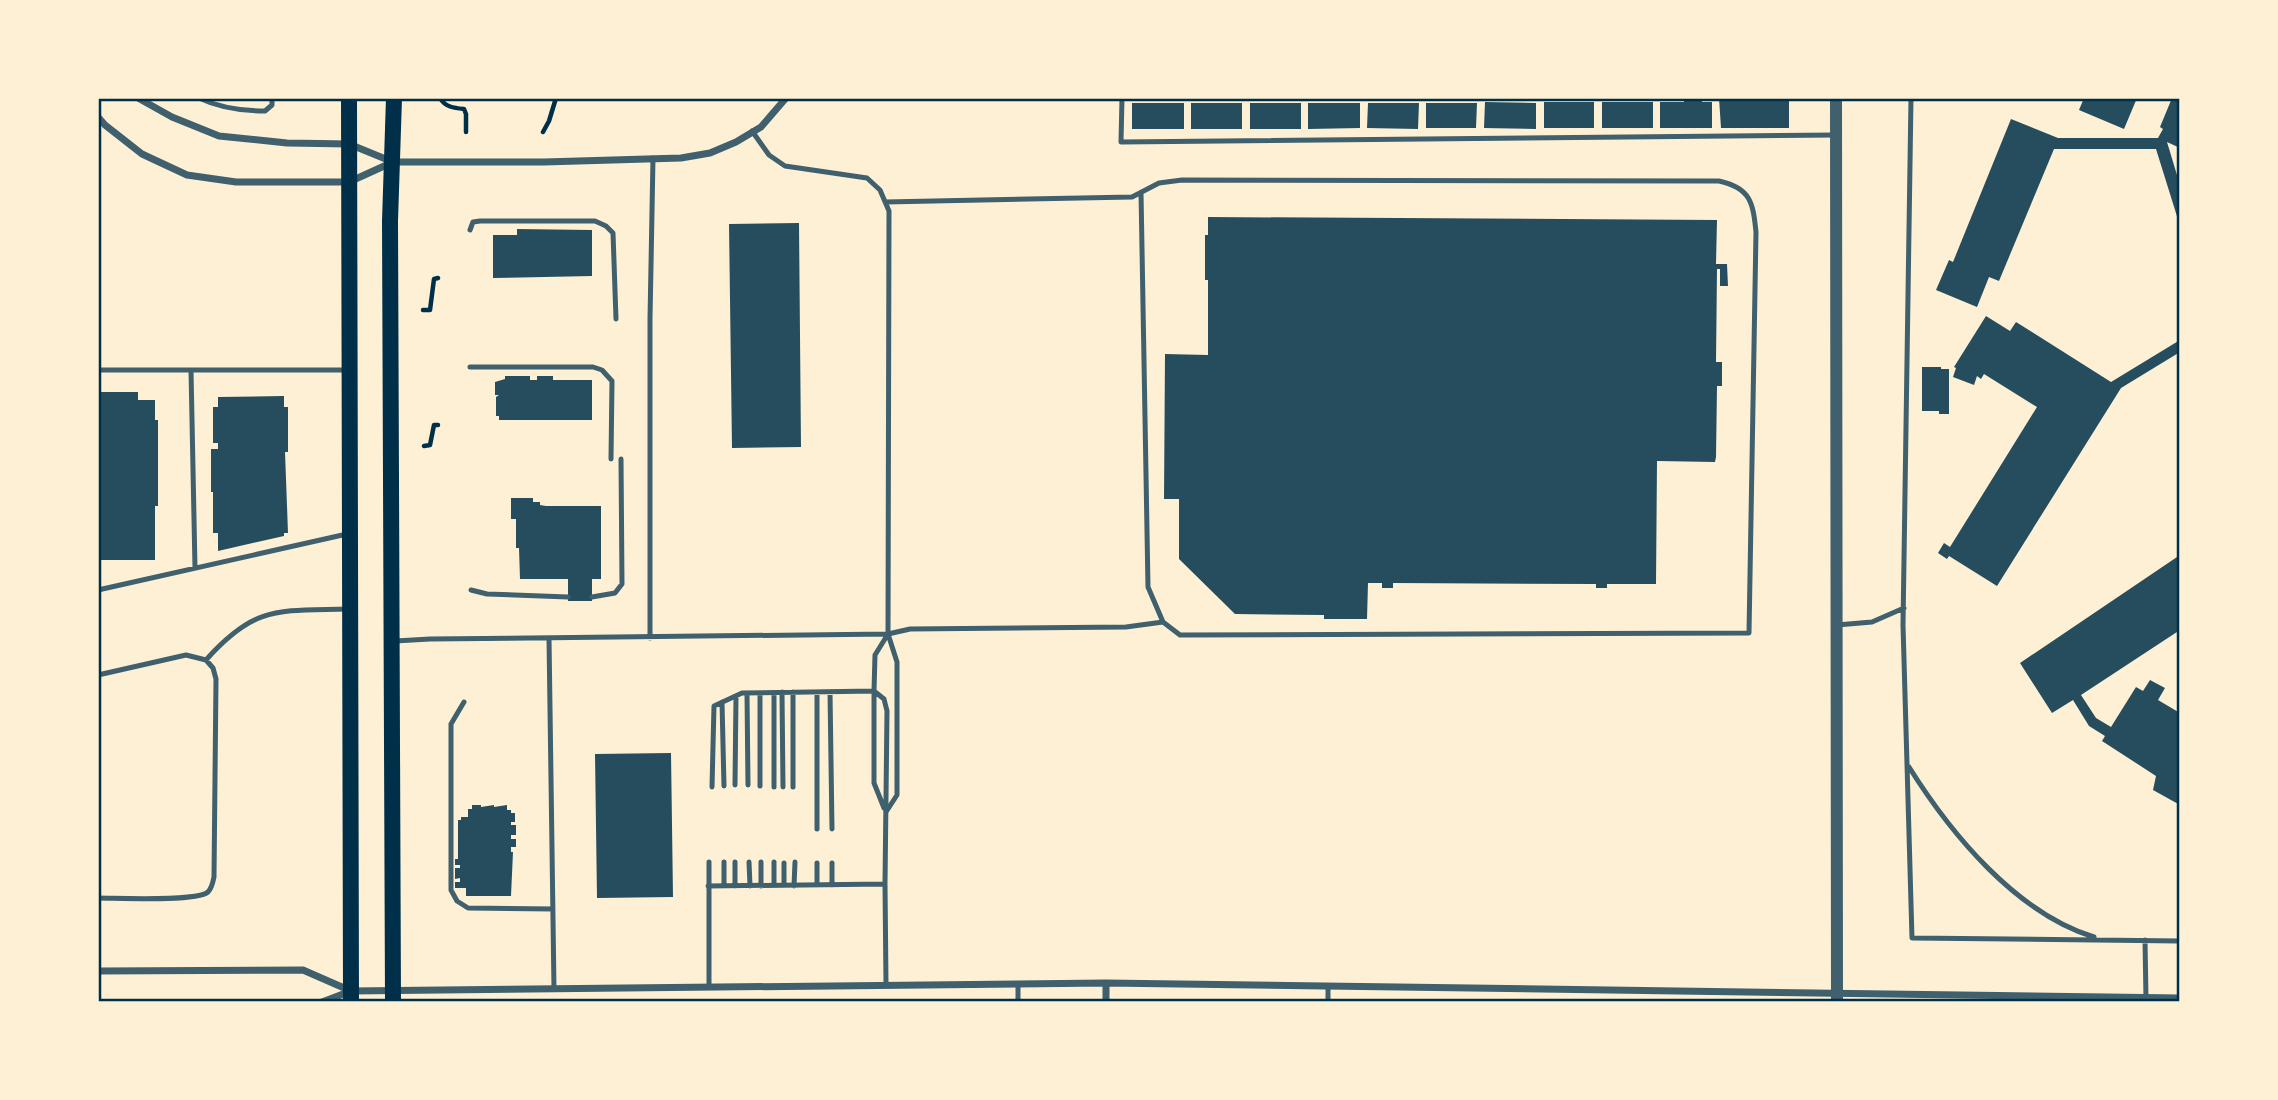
<svg xmlns="http://www.w3.org/2000/svg" width="2278" height="1100" font-family="'Space Grotesk',sans-serif">
	<style>
		.building { fill: #264d5e }
		.lines { fill: none; stroke-linecap: round; stroke-linejoin: round }
		.path { stroke: #003049; stroke-width: 4.5 }
		.service { stroke: #3f606c; stroke-width: 5 }
		.minor { stroke: #3f606c; stroke-width: 7 }
		.tertiary { stroke: #3f606c; stroke-width: 12 }
		.primary { stroke: #003049; stroke-width: 16 }
		.neatline { fill: none; stroke: #003049; stroke-width: 2.5 }
	</style>
	<rect width="100%" height="100%" fill="#fdf0d5"/>
	<path class="building" d="M 1684,98 L 1702,98 L 1702,102 L 1712,102 L 1712,128 L 1660,128 L 1660,102 L 1684,102 Z
		M 1719,98 L 1789,98 L 1789,128 L 1721,128 Z
		M 2084,98 L 2137,98 L 2124,129 L 2079,110 Z
		M 2172,98 L 2180,98 L 2180,148 L 2167,142 L 2180,185 L 2180,226 L 2156,149 L 2054,149 L 1999,281 L 1989,277 L 1977,307 L 1936,290 L 1949,260 L 1953,262 L 2011,119 L 2058,138 L 2158,138 L 2163,129 L 2160,127 Z
		M 1485,102 L 1536,103 L 1536,129 L 1484,128 Z
		M 1544,102 L 1594,102 L 1594,128 L 1544,128 Z
		M 1602,102 L 1653,102 L 1653,128 L 1602,128 Z
		M 1132,103 L 1184,103 L 1184,129 L 1132,129 Z
		M 1191,103 L 1242,103 L 1242,129 L 1191,129 Z
		M 1250,103 L 1301,103 L 1301,129 L 1250,129 Z
		M 1308,103 L 1360,103 L 1360,128 L 1308,129 Z
		M 1368,103 L 1419,103 L 1418,129 L 1367,128 Z
		M 1426,103 L 1477,103 L 1476,128 L 1426,128 Z
		M 1208,217 L 1717,220 L 1716,264 L 1727,264 L 1728,286 L 1720,286 L 1720,269 L 1717,269 L 1716,362 L 1722,362 L 1722,386 L 1717,386 L 1716,457 L 1715,462 L 1657,461 L 1656,584 L 1607,584 L 1607,588 L 1596,588 L 1596,584 L 1393,583 L 1393,588 L 1382,588 L 1382,583 L 1368,583 L 1367,619 L 1324,619 L 1324,615 L 1235,614 L 1179,559 L 1179,499 L 1164,499 L 1165,354 L 1208,355 L 1208,280 L 1205,280 L 1205,235 L 1208,235 Z
		M 799,223 L 801,447 L 732,448 L 729,224 Z
		M 517,229 L 592,230 L 592,276 L 493,278 L 493,235 L 517,235 Z
		M 1986,316 L 2010,331 L 2016,322 L 2111,382 L 2180,340 L 2180,352 L 2121,388 L 1997,586 L 1949,556 L 1947,559 L 1938,553 L 1944,543 L 1950,547 L 2037,407 L 1984,374 L 1981,379 L 1977,376 L 1974,385 L 1953,377 L 1956,368 L 1954,367 Z
		M 1922,367 L 1941,367 L 1941,369 L 1949,369 L 1949,414 L 1939,414 L 1939,411 L 1922,411 Z
		M 505,376 L 530,376 L 530,380 L 537,380 L 537,376 L 553,376 L 553,380 L 592,380 L 592,420 L 499,420 L 499,416 L 496,416 L 496,397 L 499,395 L 495,395 L 495,382 L 505,379 Z
		M 98,392 L 138,392 L 138,400 L 155,400 L 155,420 L 158,420 L 158,506 L 155,506 L 155,560 L 98,560 Z
		M 284,396 L 284,407 L 288,407 L 288,452 L 285,452 L 288,533 L 284,533 L 284,536 L 218,551 L 218,533 L 213,533 L 213,492 L 211,492 L 211,449 L 218,449 L 218,443 L 213,443 L 213,407 L 218,407 L 218,397 Z
		M 511,498 L 533,498 L 533,502 L 540,502 L 540,505 L 546,506 L 601,506 L 601,579 L 592,579 L 592,601 L 568,601 L 568,579 L 520,579 L 519,548 L 516,548 L 516,519 L 511,519 Z
		M 2180,555 L 2180,630 L 2081,695 L 2096,718 L 2111,727 L 2136,687 L 2143,691 L 2150,680 L 2165,688 L 2158,700 L 2180,713 L 2180,805 L 2153,790 L 2156,776 L 2102,741 L 2105,736 L 2089,726 L 2073,700 L 2052,713 L 2020,663 Z
		M 671,753 L 673,897 L 597,898 L 595,754 Z
		M 472,805 L 481,805 L 481,807 L 494,805 L 494,807 L 507,805 L 507,810 L 511,810 L 511,813 L 515,813 L 515,822 L 511,822 L 511,825 L 516,825 L 516,835 L 511,835 L 511,839 L 516,839 L 516,847 L 511,847 L 511,852 L 513,852 L 511,896 L 466,896 L 466,888 L 455,888 L 455,882 L 460,882 L 460,878 L 455,879 L 455,868 L 460,868 L 460,865 L 455,865 L 455,859 L 458,859 L 458,820 L 461,820 L 461,817 L 468,817 L 468,809 L 472,809 Z"/>
	<g class="lines">
		<path class="path" d="M 440,98 C 445,107 454,108 464,109 L 466,114 L 466,132
			M 543,132 L 549,121 L 556,98
			M 423,310 L 430,310 L 434,279 L 438,278
			M 424,446 L 430,445 L 434,425 L 438,425"/>
		<path class="service" d="M 199,98 C 220,108 241,111 265,111 L 272,105 L 272,98
			M 1122,98 L 1121,142 L 1836,135
			M 1911,98 L 1903,625 L 1912,938 L 2180,941
			M 752,131 L 769,155 L 785,166 L 867,178 L 880,190 L 889,211 L 888,634 L 897,662 L 897,795 L 886,812
			M 885,202 L 1132,197 L 1159,183 L 1182,180 L 1719,181 C 1751,188 1753,203 1756,232 L 1749,633 L 1180,635 L 1163,622 L 1148,587 L 1141,192
			M 470,230 L 473,222 L 480,221 L 595,221 L 606,226 L 613,233 L 616,319
			M 470,367 L 593,367 L 602,370 L 612,381 L 611,459
			M 98,370 L 346,370
			M 191,370 L 195,568
			M 98,590 L 347,534
			M 471,590 L 487,594 L 568,597
			M 592,597 L 615,593 L 622,584 L 621,459
			M 1837,625 L 1872,622 L 1904,608
			M 549,638 L 554,989
			M 650,638 L 650,319 L 653,158
			M 395,641 L 430,639 L 888,634 L 910,629 L 1126,627 L 1163,622
			M 206,660 C 255,605 278,611 347,609
			M 98,675 L 186,655 L 206,660 L 213,668 L 216,679 L 214,877 C 213,882 212,888 208,892 C 196,902 117,898 98,898
			M 782,692 L 783,787
			M 793,692 L 793,787
			M 817,692 L 817,829
			M 830,692 L 832,829
			M 747,693 L 748,785
			M 760,693 L 760,786
			M 774,693 L 774,787
			M 464,702 L 451,724 L 451,890 L 457,901 L 468,908 L 553,909
			M 722,702 L 724,786
			M 1909,767 C 1951,834 2016,913 2094,937
			M 735,785 L 736,696
			M 712,787 L 714,706 L 742,693 L 874,691 L 884,699 L 887,711 L 885,884 L 886,985
			M 884,808 L 874,783 L 874,691 L 875,655 L 888,634
			M 724,862 L 724,886
			M 735,862 L 735,886
			M 749,862 L 750,886
			M 761,862 L 761,886
			M 774,862 L 774,885
			M 784,863 L 784,885
			M 817,863 L 817,885
			M 832,863 L 832,885
			M 708,886 L 885,884
			M 794,886 L 795,862
			M 2145,940 L 2146,999
			M 709,987 L 709,862
			M 1018,1002 L 1018,984
			M 1328,1002 L 1328,986"/>
		<path class="minor" d="M 138,98 L 172,117 L 219,136 L 287,143 L 349,144 L 393,162 L 544,162 L 681,158 L 710,153 L 736,142 L 761,127 L 786,98
			M 98,117 L 105,125 L 142,154 L 187,175 L 236,182 L 349,182 L 393,162
			M 98,971 L 303,970 L 351,991
			M 1106,983 L 1106,1002
			M 322,1002 L 351,991 L 1106,983 L 2180,998"/>
		<path class="tertiary" d="M 1836,98 L 1837,1002"/>
		<path class="primary" d="M 349,98 L 351,1002
			M 393,1002 L 390,221 L 394,98"/>
	</g>
	<rect width="2278" height="1100" fill="none" stroke="#fdf0d5" stroke-width="200"/>
	<rect x="100" y="100" width="2078" height="900" class="neatline"/>
</svg>
